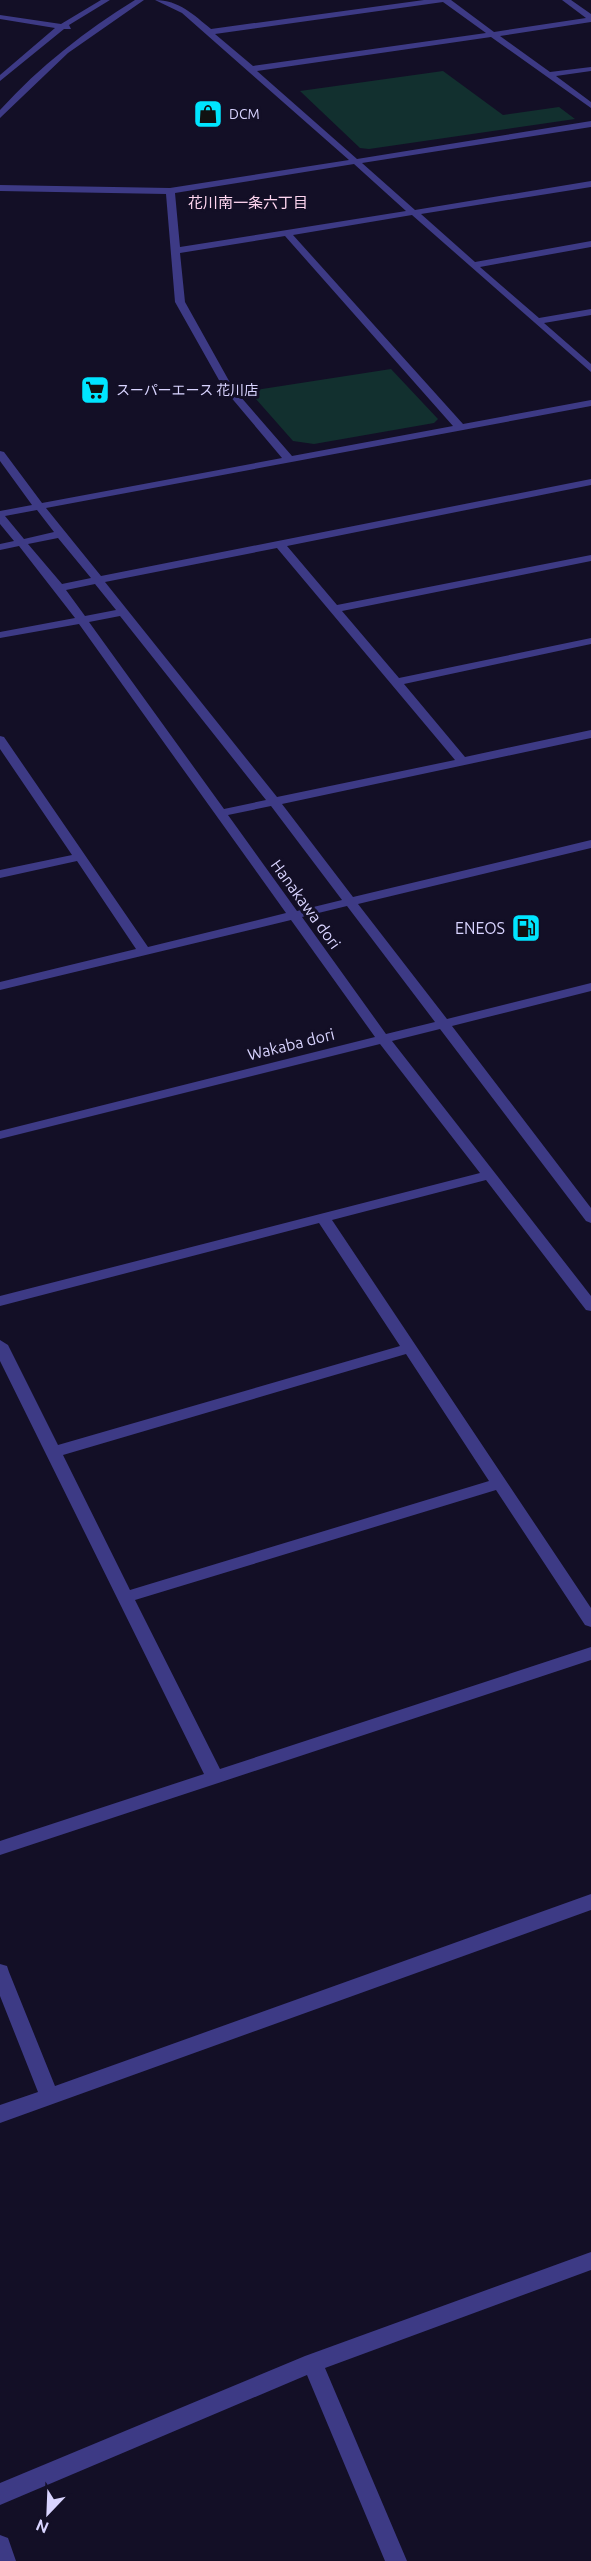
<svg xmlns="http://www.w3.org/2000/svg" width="591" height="2561" font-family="Ubuntu,'Noto Sans JP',sans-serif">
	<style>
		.green { fill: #12302f }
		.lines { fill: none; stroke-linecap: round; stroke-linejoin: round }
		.minor { fill: #3d3a85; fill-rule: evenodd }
		.labels { text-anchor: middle; stroke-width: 6; stroke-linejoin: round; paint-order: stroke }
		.far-poi-label { font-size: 14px; fill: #d9d4ff; stroke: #130f26; text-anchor: start }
		.far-neighbourhood-label { font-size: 15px; fill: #ffd6f0; stroke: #130f26 }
		.street-label { font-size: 16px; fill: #d9d4ff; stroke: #130f26 }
		.poi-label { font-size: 16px; fill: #d9d4ff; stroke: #130f26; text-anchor: end }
	</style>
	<rect width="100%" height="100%" fill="#130f26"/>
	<path class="green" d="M 443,71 L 503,115 L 559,107 L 575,119 L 369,149 L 360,148 L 300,91 Z
		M 391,369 L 438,419 L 434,423 L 314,444 L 293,441 L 249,391 Z"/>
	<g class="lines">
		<path class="minor" d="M 101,0 L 110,0 L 69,25 L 71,29 L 64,29 L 0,81 L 0,75 L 55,28 L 0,19 L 0,15 L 61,24 Z
			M 135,0 L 144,0 L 68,53 L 0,118 L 0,110 C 40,66 85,31 135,0 Z
			M 155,0 C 179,0 194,15 211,29 L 424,0 L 451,0 L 494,32 L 586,18 L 562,0 L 571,0 L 591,14 L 591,22 L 500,36 L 550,72 L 591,67 L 591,71 L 556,76 L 591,102 L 591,108 L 491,37 L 257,71 L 357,159 L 591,121 L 591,127 L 362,163 L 415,210 L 591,181 L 591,187 L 421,214 L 475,262 L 591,241 L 591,247 L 480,267 L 539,318 L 591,309 L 591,315 L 544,323 L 591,364 L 591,372 L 412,215 L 293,235 L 463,424 L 591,400 L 591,406 L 46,508 L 101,576 L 591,479 L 591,485 L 287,546 L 337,605 L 591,555 L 591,561 L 342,611 L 399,678 L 591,638 L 591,644 L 404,684 L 465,757 L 591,730 L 591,738 L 282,804 L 353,897 L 591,840 L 591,848 L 358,904 L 447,1019 L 591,983 L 591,991 L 452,1026 L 591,1208 L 591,1223 L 586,1221 L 440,1029 L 392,1041 L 591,1296 L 591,1311 L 586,1310 L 486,1180 L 332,1220 L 591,1608 L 591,1627 L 585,1625 L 496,1490 L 135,1600 L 220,1769 L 591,1647 L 591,1660 L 0,1855 L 0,1841 L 204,1774 L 0,1361 L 0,1340 L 8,1345 L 58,1445 L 400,1346 L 319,1223 L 0,1306 L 0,1296 L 480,1173 L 380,1044 L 0,1139 L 0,1131 L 375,1037 L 291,920 L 0,990 L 0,982 L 136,949 L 77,861 L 0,878 L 0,870 L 72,855 L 0,749 L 0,736 L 4,737 L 148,947 L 286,913 L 79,624 L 0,638 L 0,632 L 75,618 L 19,546 L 0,550 L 0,544 L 14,541 L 0,524 L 0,511 L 32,505 L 0,461 L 0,451 L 4,452 L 42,503 L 282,458 L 224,389 L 175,302 L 166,194 L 0,191 L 0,185 L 170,188 L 349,160 L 182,13 ZM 443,2 L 486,33 L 253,66 L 215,34 ZM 354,164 L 406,211 L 180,247 L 175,193 ZM 285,236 L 453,426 L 292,456 L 233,388 L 185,302 L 180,253 ZM 37,510 L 54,532 L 24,539 L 5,516 ZM 58,538 L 91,578 L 62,584 L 28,544 ZM 277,548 L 455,760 L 277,797 L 105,582 ZM 95,584 L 116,610 L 85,616 L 66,590 ZM 120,616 L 266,800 L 224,809 L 89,622 ZM 271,806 L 342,900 L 297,911 L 228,815 ZM 347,906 L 435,1022 L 386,1034 L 302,917 ZM 406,1354 L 489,1481 L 130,1590 L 63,1455 Z
			M 591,1894 L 591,1910 L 0,2123 L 0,2105 L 38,2092 L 0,1996 L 0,1964 L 7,1966 L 9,1972 L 55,2086 Z
			M 591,2252 L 591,2270 L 325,2368 L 407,2561 L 385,2561 L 307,2375 L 0,2505 L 0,2483 L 305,2356 Z
			M 0,2535 L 8,2538 L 16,2561 L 0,2561 Z"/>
	</g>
	<defs>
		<g id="shop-square" transform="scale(1.5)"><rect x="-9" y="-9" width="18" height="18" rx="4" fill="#00e5ff" stroke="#130f26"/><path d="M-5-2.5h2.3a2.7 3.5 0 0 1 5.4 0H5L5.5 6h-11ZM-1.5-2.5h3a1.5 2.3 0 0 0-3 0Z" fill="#111"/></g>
		<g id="supermarket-square" transform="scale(1.5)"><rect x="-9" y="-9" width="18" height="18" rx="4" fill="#00e5ff" stroke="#130f26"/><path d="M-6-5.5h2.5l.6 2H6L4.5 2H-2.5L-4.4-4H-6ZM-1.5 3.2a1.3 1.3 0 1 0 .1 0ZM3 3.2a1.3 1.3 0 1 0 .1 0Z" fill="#111"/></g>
		<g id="fuel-square" transform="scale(1.5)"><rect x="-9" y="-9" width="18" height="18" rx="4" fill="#00e5ff" stroke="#130f26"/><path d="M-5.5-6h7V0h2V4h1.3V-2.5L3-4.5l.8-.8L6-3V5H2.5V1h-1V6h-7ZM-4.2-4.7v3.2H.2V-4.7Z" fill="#111"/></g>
	</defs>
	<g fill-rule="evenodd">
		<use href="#shop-square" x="208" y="114"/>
		<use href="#supermarket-square" x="95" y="390"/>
		<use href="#fuel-square" x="526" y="928"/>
	</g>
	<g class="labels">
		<g class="far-poi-label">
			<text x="229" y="119">DCM</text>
			<text x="116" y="395">スーパーエース 花川店</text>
		</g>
		<g class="far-neighbourhood-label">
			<text x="248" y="208">花川南一条六丁目</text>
		</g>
		<g class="street-label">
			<text transform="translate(306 904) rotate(54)" y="6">Hanakawa dori</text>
			<text transform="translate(291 1044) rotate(-14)" y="6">Wakaba dori</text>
		</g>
		<g class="poi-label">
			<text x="505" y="934">ENEOS</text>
		</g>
	</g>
	<g transform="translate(48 2513) rotate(203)" stroke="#130f26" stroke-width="4.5" paint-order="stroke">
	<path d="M0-4.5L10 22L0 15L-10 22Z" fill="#d9d4ff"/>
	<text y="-9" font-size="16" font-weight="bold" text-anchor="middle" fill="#d9d4ff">N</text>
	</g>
</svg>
